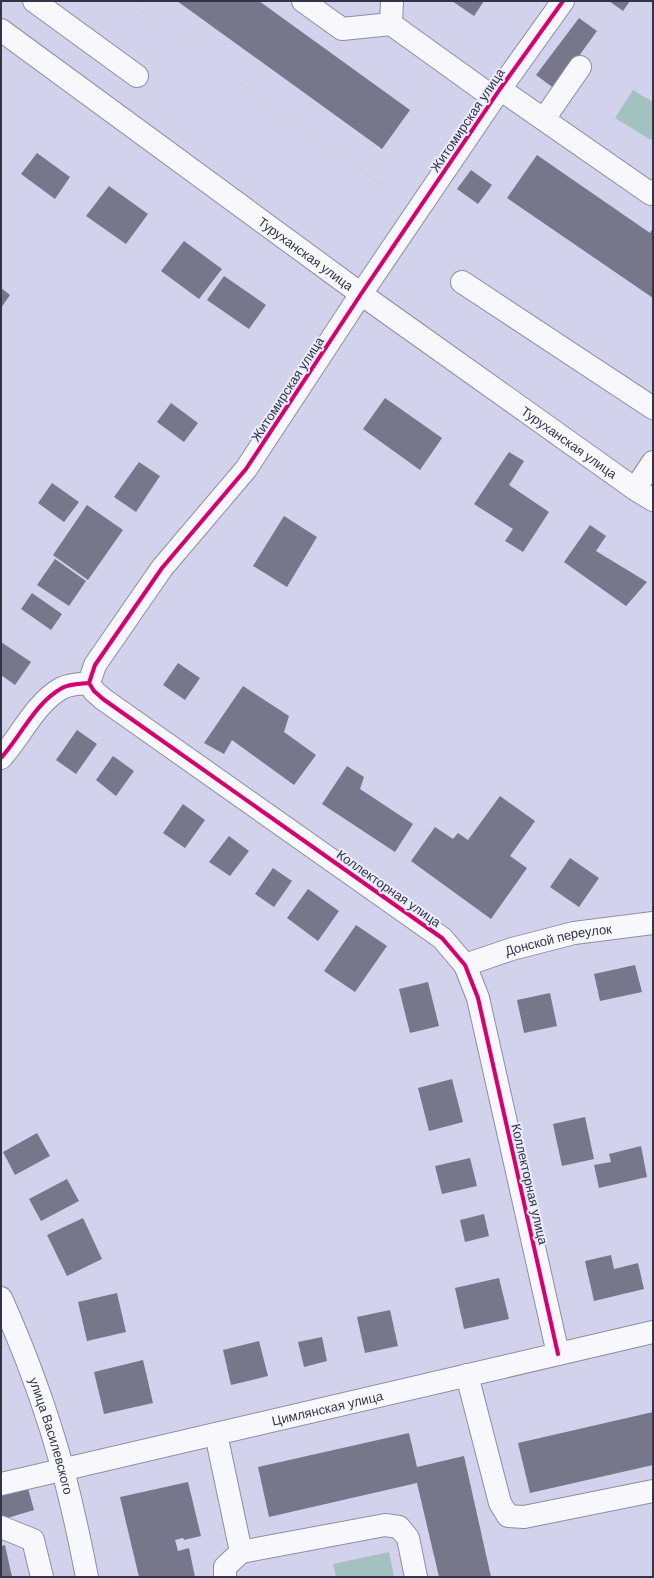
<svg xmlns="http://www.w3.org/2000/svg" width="654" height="1578" font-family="'DM Sans',sans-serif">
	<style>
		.green { fill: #a3c1bf }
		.building { fill: #77768a }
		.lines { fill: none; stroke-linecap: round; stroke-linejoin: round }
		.minor-casing { stroke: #8d8da2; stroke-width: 24 }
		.path { stroke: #d1d1d9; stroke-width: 2.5; stroke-dasharray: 1 3; stroke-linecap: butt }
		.minor { stroke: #f8f8fc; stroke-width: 22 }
		.cycleway-casing { stroke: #ebecfb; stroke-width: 6 }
		.cycleway { stroke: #d6006c; stroke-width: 4 }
		.labels { text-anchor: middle; stroke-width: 4; stroke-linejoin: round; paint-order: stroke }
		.street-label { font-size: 13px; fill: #333447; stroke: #ebecfb }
	</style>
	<rect width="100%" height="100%" fill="#d2d2ed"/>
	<path class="green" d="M 633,90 L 653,102 L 653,137 L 651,140 L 615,118 Z
		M 389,1552 L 394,1577 L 336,1577 L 333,1564 Z"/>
	<path class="building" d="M 177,1 L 259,1 L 410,110 L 382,149 Z
		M 452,1 L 484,1 L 474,16 Z
		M 609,1 L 630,1 L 623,11 Z
		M 579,18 L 597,31 L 555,89 L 536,75 Z
		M 37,153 L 70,177 L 55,199 L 21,174 Z
		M 537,155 L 650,233 L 653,228 L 653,298 L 507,198 Z
		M 471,170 L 492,185 L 478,204 L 457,189 Z
		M 109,186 L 148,214 L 126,244 L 86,216 Z
		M 184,241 L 222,269 L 199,299 L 161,271 Z
		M 224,276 L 266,305 L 249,329 L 207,300 Z
		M 1,288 L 10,295 L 1,308 Z
		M 385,398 L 442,438 L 420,470 L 363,429 Z
		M 171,403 L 198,423 L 184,442 L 157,422 Z
		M 509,452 L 524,461 L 509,485 L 549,512 L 523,552 L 505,541 L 513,529 L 474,504 Z
		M 139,462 L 160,476 L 136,512 L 114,497 Z
		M 52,483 L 79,502 L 64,522 L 38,503 Z
		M 87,505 L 123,530 L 88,580 L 53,555 Z
		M 284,516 L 317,537 L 287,587 L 253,566 Z
		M 590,525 L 606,536 L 596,551 L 647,582 L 626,606 L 564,562 Z
		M 55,559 L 86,581 L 69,606 L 37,585 Z
		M 32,593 L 62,614 L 51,630 L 21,609 Z
		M 1,642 L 31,662 L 15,685 L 1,675 Z
		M 178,663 L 200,678 L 185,700 L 163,685 Z
		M 243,686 L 289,716 L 284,732 L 316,755 L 294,785 L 232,740 L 224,754 L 204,743 Z
		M 77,730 L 97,744 L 76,774 L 56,760 Z
		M 113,756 L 134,771 L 116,796 L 96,780 Z
		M 347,766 L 364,777 L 360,789 L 413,824 L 395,852 L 322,804 Z
		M 500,796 L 535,821 L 510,856 L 527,868 L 491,919 L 411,861 L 435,827 L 453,839 L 458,833 L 468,840 Z
		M 183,804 L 205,820 L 185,848 L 163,833 Z
		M 229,836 L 249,851 L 230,876 L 209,862 Z
		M 570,858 L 599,878 L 579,907 L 550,887 Z
		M 273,868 L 292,881 L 274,907 L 255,894 Z
		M 308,889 L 339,911 L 318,941 L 287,918 Z
		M 356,925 L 387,946 L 355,992 L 324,971 Z
		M 635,965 L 642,992 L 600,1001 L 594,974 Z
		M 428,982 L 439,1026 L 410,1033 L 399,989 Z
		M 550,993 L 557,1026 L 524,1033 L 517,1000 Z
		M 452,1079 L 463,1122 L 429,1131 L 418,1088 Z
		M 585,1117 L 594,1159 L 562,1166 L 553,1124 Z
		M 37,1133 L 50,1156 L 15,1175 L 3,1152 Z
		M 641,1146 L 647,1177 L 599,1188 L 594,1165 L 611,1162 L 609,1154 Z
		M 470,1158 L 477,1186 L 442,1194 L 435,1166 Z
		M 67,1179 L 79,1201 L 41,1221 L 29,1199 Z
		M 484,1214 L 489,1236 L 465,1242 L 460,1220 Z
		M 83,1218 L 102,1259 L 67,1276 L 47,1235 Z
		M 611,1255 L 614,1269 L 638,1263 L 644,1289 L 594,1301 L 585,1261 Z
		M 499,1278 L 509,1319 L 464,1329 L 455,1288 Z
		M 117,1293 L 126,1332 L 87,1341 L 78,1302 Z
		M 390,1310 L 398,1346 L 365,1353 L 357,1317 Z
		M 322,1337 L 327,1361 L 304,1367 L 298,1342 Z
		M 259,1341 L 268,1376 L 231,1385 L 223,1350 Z
		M 143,1360 L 153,1403 L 104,1414 L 94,1372 Z
		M 653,1412 L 653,1465 L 530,1493 L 518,1443 Z
		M 409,1433 L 417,1467 L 464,1456 L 491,1577 L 439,1577 L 417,1483 L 269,1517 L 258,1467 Z
		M 188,1482 L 201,1536 L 184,1540 L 183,1538 L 175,1540 L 178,1551 L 189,1548 L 195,1577 L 139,1577 L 120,1497 Z
		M 27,1485 L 34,1510 L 1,1520 L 1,1493 Z
		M 5,1545 L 12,1577 L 1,1577 L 1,1546 Z"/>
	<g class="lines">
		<g class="minor-casing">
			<g id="minor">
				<path d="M 34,1 L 137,76"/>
				<path d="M 303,1 L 342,29 L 391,24 L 494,98"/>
				<path d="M 391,24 L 392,1"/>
				<path id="s1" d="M 1,30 L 361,294 L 635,489 L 653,500"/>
				<path d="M 500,89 L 651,194 L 653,191"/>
				<path d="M 544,119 L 580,67"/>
				<path d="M 462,282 L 653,408"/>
				<path d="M 635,489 L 653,462"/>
				<path d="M 89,683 L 94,691 L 103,699 L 442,938 L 465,965 L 478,998 L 558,1354"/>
				<path d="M 1,758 C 21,736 35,703 62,688 C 69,684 81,684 89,683 L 95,665 L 162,568 L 246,469 L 361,294 L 500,89 L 563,1"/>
				<path id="s2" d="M 465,965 L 512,949 L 574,933 L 653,923"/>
				<path id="s3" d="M 1,1298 C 26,1354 47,1411 63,1470 C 72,1505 80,1541 87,1577"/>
				<path d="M 467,1375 L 500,1503 L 508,1516 L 524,1517 L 653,1491"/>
				<path d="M 216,1434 L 241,1552 L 385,1525 L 399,1527 L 408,1538 L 416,1577"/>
				<path id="s4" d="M 1,1484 L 653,1332"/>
				<path d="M 1,1527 L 33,1540 L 42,1577"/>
				<path d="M 225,1577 L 225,1567 L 241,1552"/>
			</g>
		</g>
		<path class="path" d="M 127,1 L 399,198
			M 368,176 L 435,84
			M 1,1262 L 8,1276
			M 102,1484 L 123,1577"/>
		<use href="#minor" class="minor"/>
		<g class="cycleway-casing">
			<path id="cycleway" d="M 89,683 L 94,691 L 103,699 L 442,938 L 465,965 L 478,998 L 558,1354
				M 1,758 C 21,736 35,703 62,688 C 69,684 81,684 89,683 L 95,665 L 162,568 L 246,469 L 361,294 L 500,89 L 563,1"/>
		</g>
		<use href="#cycleway" class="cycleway"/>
	</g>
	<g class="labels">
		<g class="street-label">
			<text transform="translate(467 120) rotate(-56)" y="5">Житомирская улица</text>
			<text dy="5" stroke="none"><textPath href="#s1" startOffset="378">Туруханская улица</textPath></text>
			<text transform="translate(287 389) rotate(-57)" y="5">Житомирская улица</text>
			<text dy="5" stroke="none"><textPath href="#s1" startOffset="702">Туруханская улица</textPath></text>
			<text transform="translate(389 888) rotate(35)" y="5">Коллекторная улица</text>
			<text dy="5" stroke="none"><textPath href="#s2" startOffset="97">Донской переулок</textPath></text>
			<text transform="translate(530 1184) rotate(77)" y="5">Коллекторная улица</text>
			<text dy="5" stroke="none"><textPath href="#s4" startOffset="335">Цимлянская улица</textPath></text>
			<text dy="5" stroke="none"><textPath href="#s3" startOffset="147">улица Василевского</textPath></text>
		</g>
	</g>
	<rect width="654" height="1578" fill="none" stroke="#333447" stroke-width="4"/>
</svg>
